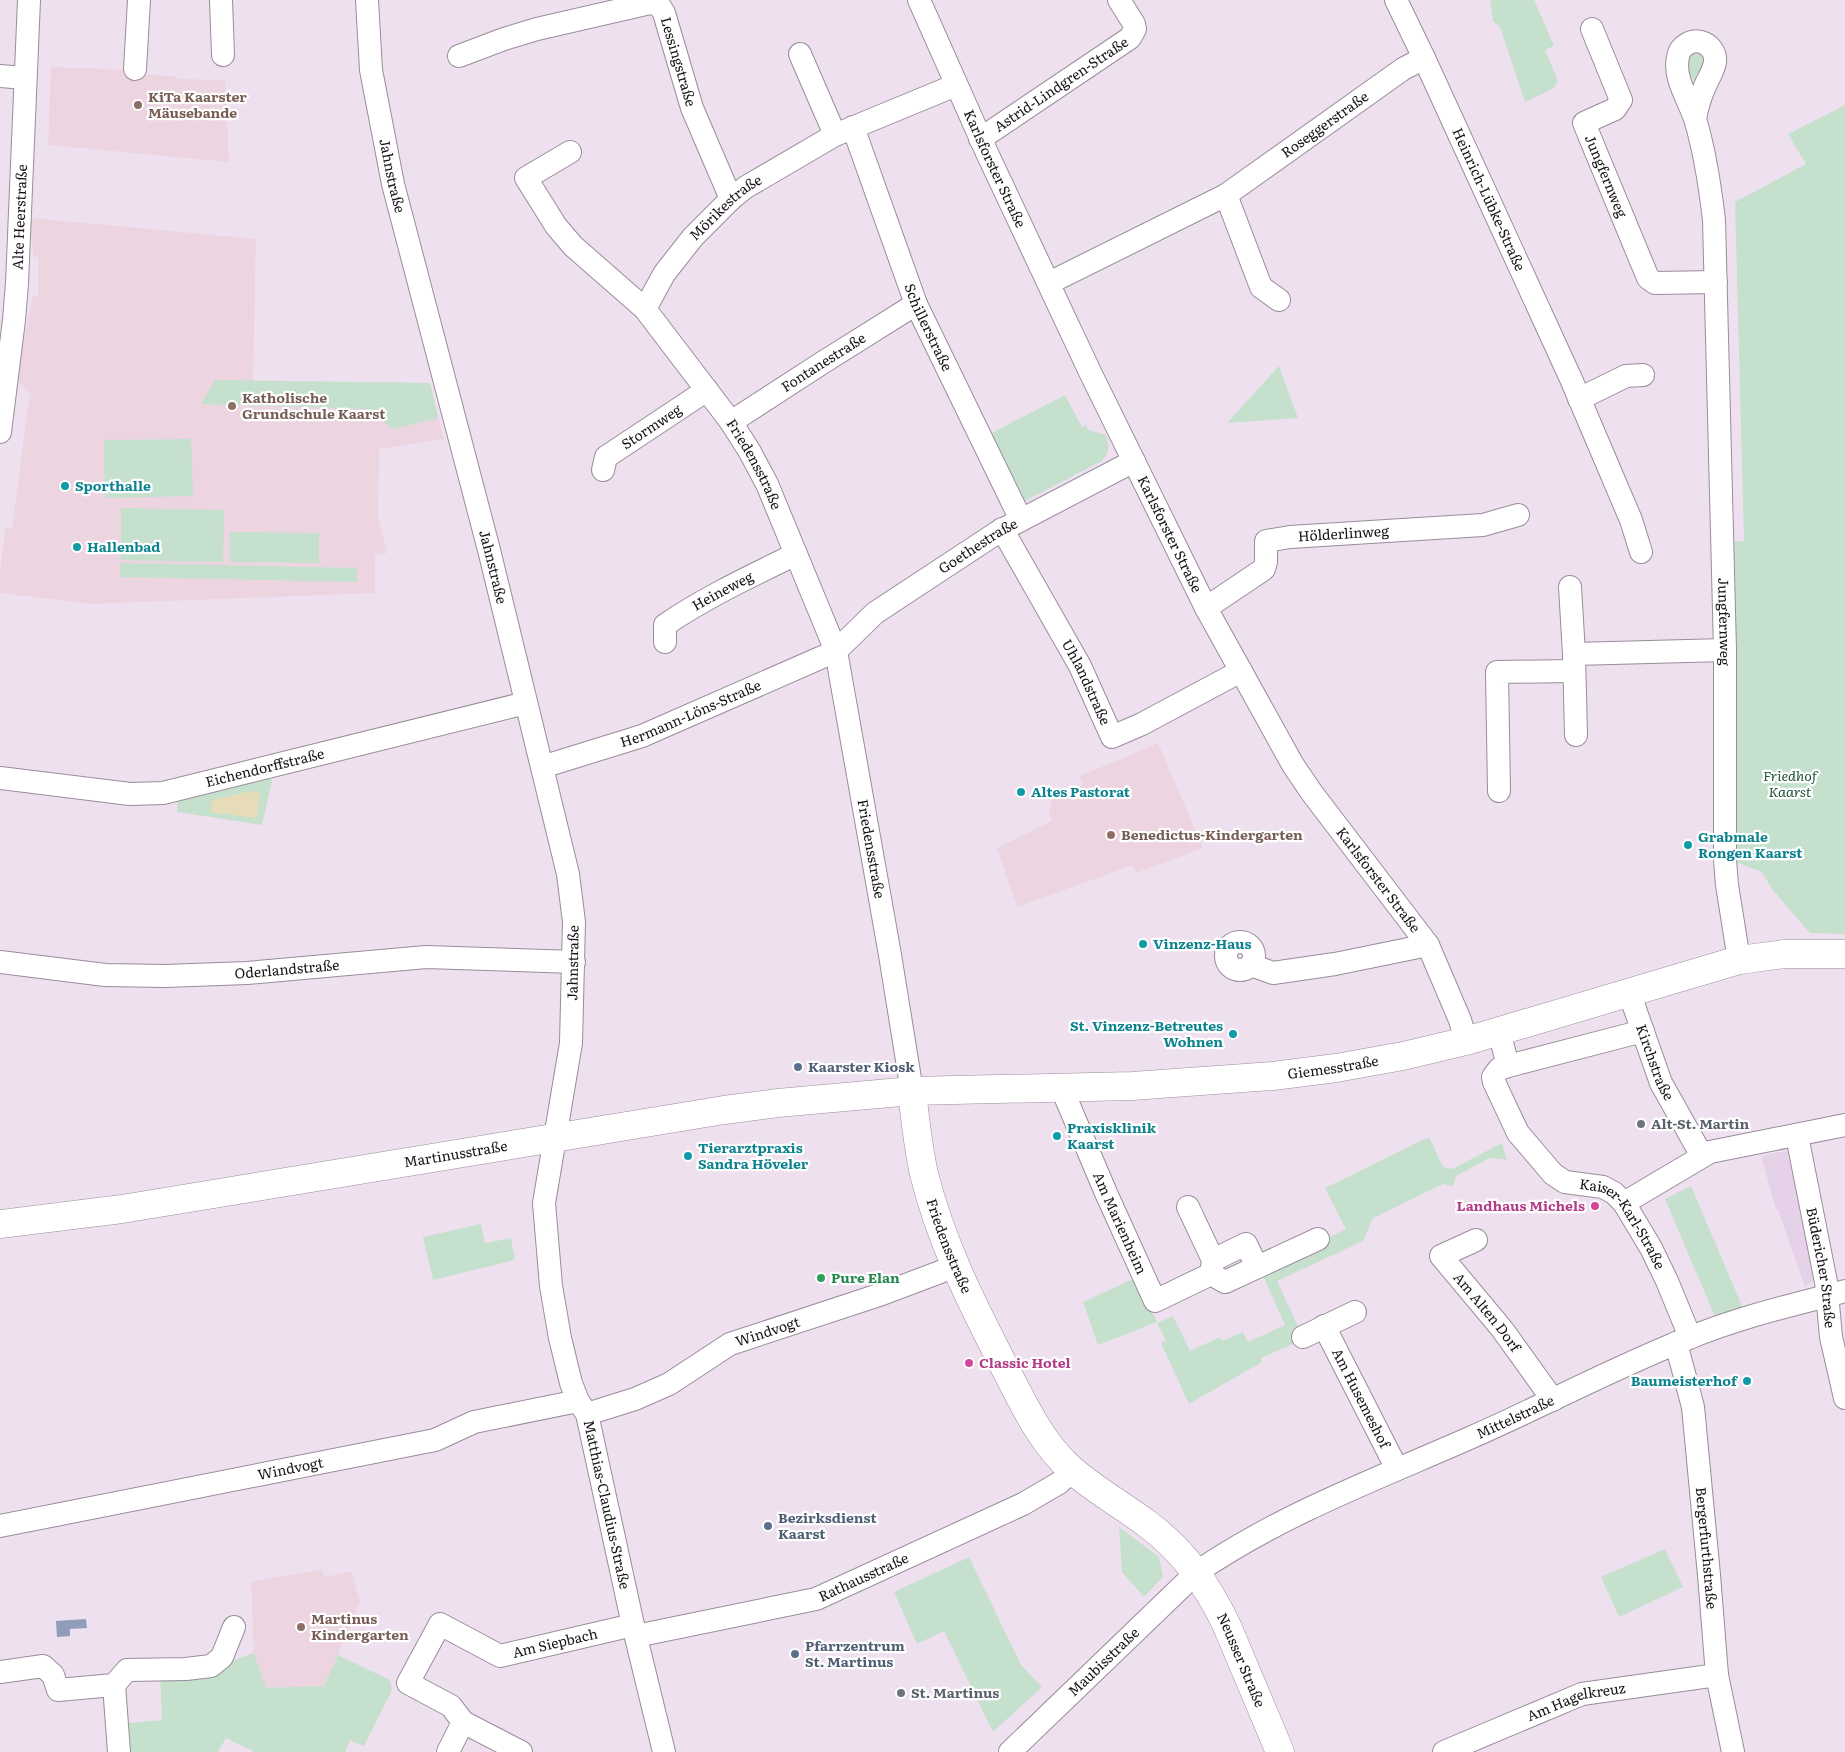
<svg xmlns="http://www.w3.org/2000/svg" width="1845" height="1752" font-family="Literata,serif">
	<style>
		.built { fill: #e6d2e8 }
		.education { fill: #ecd4e0 }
		.green { fill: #c5e1ce }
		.sand { fill: #e6dcb7 }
		.water { fill: #8f9dbb }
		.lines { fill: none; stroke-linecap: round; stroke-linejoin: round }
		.minor-casing { stroke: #998c9b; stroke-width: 24 }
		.major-casing { stroke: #998c9b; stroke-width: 29 }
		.minor { stroke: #fff; stroke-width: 22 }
		.major { stroke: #fff; stroke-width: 28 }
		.education-dot { fill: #8d6e63; stroke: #fff; stroke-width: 2 }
		.culture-dot { fill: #0f9aa8; stroke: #fff; stroke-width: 2 }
		.service-dot { fill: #5c6f8a; stroke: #fff; stroke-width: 2 }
		.worship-dot { fill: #6b7280; stroke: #fff; stroke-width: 2 }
		.hotel-dot { fill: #d1479c; stroke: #fff; stroke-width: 2 }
		.leisure-dot { fill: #2e9e5b; stroke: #fff; stroke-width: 2 }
		.labels { text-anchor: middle; stroke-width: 4.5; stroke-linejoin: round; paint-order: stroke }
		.street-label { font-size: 14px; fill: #181318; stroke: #fff }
		.education-label { font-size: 14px; font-weight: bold; fill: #785e54; stroke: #fff; text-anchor: start }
		.culture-label { font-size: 14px; font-weight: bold; fill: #0d838f; stroke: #fff; text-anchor: start }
		.park-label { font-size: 14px; font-style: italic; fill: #1d5334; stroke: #fff }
		.service-label { font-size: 14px; font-weight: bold; fill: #4e5e75; stroke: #fff; text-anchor: start }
		.worship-label { font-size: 14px; font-weight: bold; fill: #5b616d; stroke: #fff; text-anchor: start }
		.hotel-label { font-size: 14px; font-weight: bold; fill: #b23c85; stroke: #fff; text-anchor: end }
		.leisure-label { font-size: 14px; font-weight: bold; fill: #27864d; stroke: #fff; text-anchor: start }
	</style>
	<rect width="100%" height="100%" fill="#efe0f0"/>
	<path class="built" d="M 1790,1150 L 1815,1279 L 1805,1287 L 1778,1210 L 1776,1210 L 1761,1156 Z"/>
	<path class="education" d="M 51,67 L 129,70 L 129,74 L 176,76 L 176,79 L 225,80 L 229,162 L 48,145 Z
		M 31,218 L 256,239 L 253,381 L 430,383 L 444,439 L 379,449 L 378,517 L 387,553 L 375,555 L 375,593 L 91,604 L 0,593 L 0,572 L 5,528 L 12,528 L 30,393 L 17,380 L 20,359 L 33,296 L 38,296 L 38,257 L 34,257 L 31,235 Z
		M 1158,743 L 1203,848 L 1136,873 L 1133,865 L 1017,907 L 997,848 L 1052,821 L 1049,812 L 1052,800 L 1083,785 L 1080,776 Z
		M 322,1569 L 325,1577 L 352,1571 L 360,1602 L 325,1686 L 265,1688 L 254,1653 L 251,1582 Z"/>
	<path class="green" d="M 1490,0 L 1534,0 L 1554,46 L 1545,50 L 1558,81 L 1554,88 L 1525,102 L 1500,27 L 1493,21 Z
		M 1698,51 L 1706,58 L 1699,79 L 1694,80 L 1687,74 L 1689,52 Z
		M 1845,105 L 1845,934 L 1810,933 L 1772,889 L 1762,872 L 1733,861 L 1732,542 L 1744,541 L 1735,202 L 1806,164 L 1788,134 Z
		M 1279,366 L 1298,418 L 1227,423 Z
		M 215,380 L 430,383 L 438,418 L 394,429 L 365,409 L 201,404 Z
		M 1065,395 L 1082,427 L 1086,425 L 1088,430 L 1106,435 C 1109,446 1110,452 1102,461 L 1021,503 L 982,438 Z
		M 191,439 L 193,496 L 105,498 L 104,440 Z
		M 121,508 L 224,510 L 223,562 L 121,560 Z
		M 230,532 L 319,533 L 319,563 L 230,562 Z
		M 120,563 L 357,568 L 357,582 L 120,577 Z
		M 269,775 L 272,781 L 262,825 L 177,812 L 178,800 Z
		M 1429,1137 L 1443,1167 L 1452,1169 L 1502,1143 L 1507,1160 L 1490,1158 L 1456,1176 L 1453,1186 L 1443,1184 L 1373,1218 L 1363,1241 L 1277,1281 L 1304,1339 L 1261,1358 L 1262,1362 L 1189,1404 L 1161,1343 L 1166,1341 L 1157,1323 L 1173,1316 L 1190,1351 L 1220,1337 L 1222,1341 L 1243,1332 L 1248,1342 L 1285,1325 L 1263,1276 L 1266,1268 L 1346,1229 L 1325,1188 Z
		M 1691,1186 L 1743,1308 L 1716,1319 L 1665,1199 Z
		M 481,1224 L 485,1243 L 511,1238 L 515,1260 L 433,1280 L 423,1237 Z
		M 1135,1278 L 1157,1322 L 1098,1345 L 1083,1302 Z
		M 1119,1527 L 1159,1557 L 1163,1577 L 1144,1597 L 1122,1572 Z
		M 1665,1549 L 1683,1587 L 1619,1617 L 1601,1577 Z
		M 969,1557 L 1021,1665 L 1042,1687 L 993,1732 L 944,1631 L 917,1644 L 894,1592 Z
		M 254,1653 L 266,1688 L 324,1686 L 338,1655 L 390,1680 L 392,1690 L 364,1746 L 350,1740 L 345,1752 L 255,1752 L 226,1738 L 218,1752 L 121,1752 L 120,1724 L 162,1720 L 160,1674 L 201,1671 Z"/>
	<path class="sand" d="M 251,791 L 260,793 L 257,817 L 255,818 L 210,812 L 212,800 Z"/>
	<path class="water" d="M 86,1619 L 87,1628 L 70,1629 L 70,1636 L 57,1637 L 56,1621 Z"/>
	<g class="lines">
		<g class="minor-casing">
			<g id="minor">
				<path d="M 221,0 L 223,55"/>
				<path id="s1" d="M 367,0 L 371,70 L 393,184 L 489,550 L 568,874 L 574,922 L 571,1043 L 544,1203 L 551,1286 L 560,1338 L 571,1383 L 578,1401 L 587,1414 L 633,1625 L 664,1752"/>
				<path id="s2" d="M 919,0 L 987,153 L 1090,372 L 1206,608 L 1293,765 L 1312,793 L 1428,945 L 1460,1020 L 1466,1041"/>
				<path id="s3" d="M 1396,0 L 1424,58 L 1571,379 L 1631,520 L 1641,552"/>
				<path id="s4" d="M 1592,29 L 1621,100 L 1615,109 L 1584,123 L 1648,278 L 1655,283 L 1716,282"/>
				<path d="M 800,54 L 835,135"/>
				<path id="s5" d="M 459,56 L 504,39 L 537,29 L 650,3 L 659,5 L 664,13 L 692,108 L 731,199"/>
				<path d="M 135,69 L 139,0"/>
				<path d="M 0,76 L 25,78"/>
				<path id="s6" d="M 1695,119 C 1697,108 1700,97 1705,86 C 1708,79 1714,70 1715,62 C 1716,54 1711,46 1704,43 C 1693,38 1680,45 1678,57 C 1673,78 1689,100 1695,119 C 1705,151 1710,186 1714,220 L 1725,650 L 1725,860 L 1727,885 L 1739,960"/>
				<path id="s7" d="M 853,127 L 916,304 L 1021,520"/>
				<path id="s8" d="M 980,139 L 1130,38 L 1135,29 L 1134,24 L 1119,0"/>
				<path id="s9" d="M 570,152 L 526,178 L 556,226 L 573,246 L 645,309 L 731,422 L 750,452 L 767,484 L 836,651 L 890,955 L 912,1091"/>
				<path d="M 1226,195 L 1261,287 L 1279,300"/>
				<path id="s10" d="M 1049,283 L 1226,195 L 1403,69 L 1424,58"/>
				<path id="s11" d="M 645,309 L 664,274 L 693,237 L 731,199 L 746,187 L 835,135 L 956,85"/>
				<path d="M 1579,399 L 1626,376 L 1643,375"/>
				<path id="s12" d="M 731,422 L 822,363 L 916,304"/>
				<path id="s13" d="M 0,432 L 14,320 L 17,283 L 29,0"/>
				<path id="s14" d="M 603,470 L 606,457 L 707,390"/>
				<path id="s15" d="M 1002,529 L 1080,666 L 1112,737 L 1142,724 L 1241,671"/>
				<path d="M 1570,587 L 1574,654"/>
				<path id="s16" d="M 1206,608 L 1264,569 L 1266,562 L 1266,541 L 1290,537 L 1483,525 L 1518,515"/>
				<path id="s17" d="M 665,642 L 665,625 C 706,597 751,576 796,554"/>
				<path d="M 1576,735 L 1574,654 L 1725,650"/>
				<path id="s18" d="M 542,767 L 642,736 L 836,651 L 875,613 L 998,532 L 1134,461"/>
				<path id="s19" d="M 0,778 L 130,794 L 163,793 L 526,703"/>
				<path d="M 1499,791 L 1497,672 L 1574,671"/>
				<circle cx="1240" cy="956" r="14"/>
				<path id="s20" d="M 0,962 L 105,975 L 165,976 L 247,973 L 426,957 L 574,962"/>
				<path d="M 1251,965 L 1273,973 L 1335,964 L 1428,945"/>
				<path id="s21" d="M 1629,992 L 1661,1083 L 1702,1156"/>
				<path d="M 1499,1031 L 1508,1066"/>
				<path id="s22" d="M 1643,1031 L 1508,1066 L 1499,1069 L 1493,1077 L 1494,1082 L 1518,1133 L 1553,1174 L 1565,1182 L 1603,1187 L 1614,1193 L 1624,1203 L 1651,1248 L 1667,1281 L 1690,1337"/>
				<path id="s23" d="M 1062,1089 L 1106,1193 L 1155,1301 L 1211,1274 L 1225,1282 L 1318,1239"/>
				<path id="s24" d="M 1797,1136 L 1826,1282 L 1831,1337 L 1845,1398"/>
				<path d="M 1624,1203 L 1710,1152 L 1845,1125"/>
				<path d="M 1188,1207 L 1213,1260"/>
				<path id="s25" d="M 1476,1240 L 1441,1256 L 1502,1329 L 1553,1400"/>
				<path d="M 1211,1274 L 1213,1260 L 1246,1244 L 1257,1267"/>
				<path id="s26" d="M 1324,1326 L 1397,1469"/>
				<path d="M 1303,1337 L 1355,1312"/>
				<path id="s27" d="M 1676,1343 L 1693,1407 L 1709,1575 L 1717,1675 L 1733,1752"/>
				<path id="s28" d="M 587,1414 L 635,1399 L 669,1384 L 730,1344 L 882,1294 L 956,1266"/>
				<path id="s29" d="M 0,1526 L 435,1440 L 474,1422 L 578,1401"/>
				<path id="s30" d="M 636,1636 L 816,1599 L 1023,1504 L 1059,1483 L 1072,1471"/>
				<path d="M 0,1672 L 43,1666 L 53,1675 L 58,1690 L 114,1685 L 127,1670 L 186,1669 L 211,1666 L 222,1657 L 234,1627"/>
				<path d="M 114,1685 L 119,1752"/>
				<path d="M 463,1722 L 521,1752"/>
				<path id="s31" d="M 448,1752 L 463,1722 L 451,1706 L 408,1683 L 440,1624 L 500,1656 L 633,1625"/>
				<path id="s32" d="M 1010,1752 L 1197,1572 C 1282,1514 1379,1478 1472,1437 C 1545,1405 1615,1367 1689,1338 C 1739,1317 1793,1305 1845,1291"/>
				<path id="s33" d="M 1444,1752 L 1582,1694 L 1717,1675"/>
			</g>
		</g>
		<g class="major-casing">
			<g id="major">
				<path id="s34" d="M 912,1091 C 915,1119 918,1147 924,1174 C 941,1242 972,1304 1004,1366 C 1023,1403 1041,1443 1072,1470 C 1095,1490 1122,1505 1146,1523 C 1184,1551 1207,1584 1227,1626 L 1280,1752"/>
				<path id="s35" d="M 0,1224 L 122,1209 L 724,1110 L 778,1103 L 912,1091 L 1132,1086 L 1273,1076 L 1336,1068 L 1403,1056 L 1466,1041 L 1739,960 L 1784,954 L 1845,954"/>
			</g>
		</g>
		<use href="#minor" class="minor"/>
		<use href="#major" class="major"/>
	</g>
	<g class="education-dot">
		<circle cx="138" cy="105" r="5"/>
		<circle cx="232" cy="406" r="5"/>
		<circle cx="1111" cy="835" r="5"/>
		<circle cx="301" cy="1627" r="5"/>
	</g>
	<g class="culture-dot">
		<circle cx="65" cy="486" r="5"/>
		<circle cx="77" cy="547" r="5"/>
		<circle cx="1021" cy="792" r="5"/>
		<circle cx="1688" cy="845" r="5"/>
		<circle cx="1143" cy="944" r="5"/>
		<circle cx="1233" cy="1034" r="5"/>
		<circle cx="1057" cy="1136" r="5"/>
		<circle cx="688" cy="1156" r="5"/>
		<circle cx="1747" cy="1381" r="5"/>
	</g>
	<g class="service-dot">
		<circle cx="798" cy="1067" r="5"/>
		<circle cx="768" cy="1526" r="5"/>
		<circle cx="795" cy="1654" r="5"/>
	</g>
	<g class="worship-dot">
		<circle cx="1641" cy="1124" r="5"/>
		<circle cx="901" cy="1693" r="5"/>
	</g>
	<g class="hotel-dot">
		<circle cx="1595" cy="1206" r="5"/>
		<circle cx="969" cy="1363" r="5"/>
	</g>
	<circle class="leisure-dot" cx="821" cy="1278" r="5"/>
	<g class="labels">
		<g class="street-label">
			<text dy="5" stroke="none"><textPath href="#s5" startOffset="268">Lessingstraße</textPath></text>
			<text dy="5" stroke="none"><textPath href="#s8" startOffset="98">Astrid-Lindgren-Straße</textPath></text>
			<text dy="5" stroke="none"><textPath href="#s10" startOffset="319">Roseggerstraße</textPath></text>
			<text dy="5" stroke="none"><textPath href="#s2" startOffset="185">Karlsforster Straße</textPath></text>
			<text dy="5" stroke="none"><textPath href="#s1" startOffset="178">Jahnstraße</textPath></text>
			<text dy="5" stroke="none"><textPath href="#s4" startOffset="179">Jungfernweg</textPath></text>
			<text dy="5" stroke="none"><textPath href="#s3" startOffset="220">Heinrich-Lübke-Straße</textPath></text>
			<text dy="5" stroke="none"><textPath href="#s11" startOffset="131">Mörikestraße</textPath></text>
			<text dy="5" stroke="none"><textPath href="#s13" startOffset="216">Alte Heerstraße</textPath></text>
			<text dy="5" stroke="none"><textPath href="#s7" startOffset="214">Schillerstraße</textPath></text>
			<text dy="5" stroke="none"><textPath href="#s12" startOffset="110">Fontanestraße</textPath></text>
			<text dy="5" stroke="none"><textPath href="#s14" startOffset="68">Stormweg</textPath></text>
			<text dy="5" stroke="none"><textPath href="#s9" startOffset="420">Friedensstraße</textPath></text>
			<text dy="5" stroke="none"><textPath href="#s2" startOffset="590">Karlsforster Straße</textPath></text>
			<text dy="5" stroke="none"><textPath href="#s16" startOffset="176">Hölderlinweg</textPath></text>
			<text dy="5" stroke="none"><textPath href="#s18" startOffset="494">Goethestraße</textPath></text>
			<text dy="5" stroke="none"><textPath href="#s1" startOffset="582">Jahnstraße</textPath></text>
			<text dy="5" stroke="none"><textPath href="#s17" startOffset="84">Heineweg</textPath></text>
			<text dy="5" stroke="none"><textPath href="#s6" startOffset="688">Jungfernweg</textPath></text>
			<text dy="5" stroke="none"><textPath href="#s15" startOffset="175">Uhlandstraße</textPath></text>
			<text dy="5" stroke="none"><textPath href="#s18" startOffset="158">Hermann-Löns-Straße</textPath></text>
			<text dy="5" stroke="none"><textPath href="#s19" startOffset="269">Eichendorffstraße</textPath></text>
			<text dy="5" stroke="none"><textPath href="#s9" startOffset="825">Friedensstraße</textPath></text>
			<text dy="5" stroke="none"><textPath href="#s2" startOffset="995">Karlsforster Straße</textPath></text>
			<text transform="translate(573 963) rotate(-89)" y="5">Jahnstraße</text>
			<text dy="5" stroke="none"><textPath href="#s20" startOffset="288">Oderlandstraße</textPath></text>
			<text dy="5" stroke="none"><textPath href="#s21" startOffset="75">Kirchstraße</textPath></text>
			<text dy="5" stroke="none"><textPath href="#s35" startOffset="1344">Giemesstraße</textPath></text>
			<text dy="5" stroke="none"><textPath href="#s35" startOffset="461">Martinusstraße</textPath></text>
			<text dy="5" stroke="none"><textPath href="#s23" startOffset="146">Am Marienheim</textPath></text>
			<text dy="5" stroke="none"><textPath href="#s22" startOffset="366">Kaiser-Karl-Straße</textPath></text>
			<text dy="5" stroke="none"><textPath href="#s34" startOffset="160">Friedensstraße</textPath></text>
			<text dy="5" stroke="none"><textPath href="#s24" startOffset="134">Büdericher Straße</textPath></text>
			<text dy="5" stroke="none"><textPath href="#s25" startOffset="111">Am Alten Dorf</textPath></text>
			<text dy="5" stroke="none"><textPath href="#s28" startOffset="200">Windvogt</textPath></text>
			<text dy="5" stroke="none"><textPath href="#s26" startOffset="81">Am Husemeshof</textPath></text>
			<text dy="5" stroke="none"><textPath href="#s32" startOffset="614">Mittelstraße</textPath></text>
			<text dy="5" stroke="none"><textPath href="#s29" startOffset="296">Windvogt</textPath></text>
			<text dy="5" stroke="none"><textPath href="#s1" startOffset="1540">Matthias-Claudius-Straße</textPath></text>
			<text dy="5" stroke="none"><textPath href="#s27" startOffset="208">Bergerfurthstraße</textPath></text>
			<text dy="5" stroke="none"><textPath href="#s30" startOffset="236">Rathausstraße</textPath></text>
			<text dy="5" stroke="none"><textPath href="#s31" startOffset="294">Am Siepbach</textPath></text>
			<text dy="5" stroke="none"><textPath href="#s34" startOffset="678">Neusser Straße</textPath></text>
			<text dy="5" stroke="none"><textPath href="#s32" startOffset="130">Maubisstraße</textPath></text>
			<text dy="5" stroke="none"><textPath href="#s33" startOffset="142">Am Hagelkreuz</textPath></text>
		</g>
		<g class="education-label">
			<text x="148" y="102">KiTa Kaarster<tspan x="148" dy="16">Mäusebande</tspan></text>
			<text x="242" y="403">Katholische<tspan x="242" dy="16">Grundschule Kaarst</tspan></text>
			<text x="1121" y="840">Benedictus-Kindergarten</text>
			<text x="311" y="1624">Martinus<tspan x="311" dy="16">Kindergarten</tspan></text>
		</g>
		<g class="culture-label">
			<text x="75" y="491">Sporthalle</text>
			<text x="87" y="552">Hallenbad</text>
			<text x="1031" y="797">Altes Pastorat</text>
			<text x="1698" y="842">Grabmale<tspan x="1698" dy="16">Rongen Kaarst</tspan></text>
			<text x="1153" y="949">Vinzenz-Haus</text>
			<text x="1223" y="1031" text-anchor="end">St. Vinzenz-Betreutes<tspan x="1223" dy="16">Wohnen</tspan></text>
			<text x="1067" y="1133">Praxisklinik<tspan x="1067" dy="16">Kaarst</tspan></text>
			<text x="698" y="1153">Tierarztpraxis<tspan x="698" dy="16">Sandra Höveler</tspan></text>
			<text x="1737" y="1386" text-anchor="end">Baumeisterhof</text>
		</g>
		<g class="park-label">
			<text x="1790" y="781">Friedhof<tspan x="1790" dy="16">Kaarst</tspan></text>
		</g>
		<g class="service-label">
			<text x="808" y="1072">Kaarster Kiosk</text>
			<text x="778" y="1523">Bezirksdienst<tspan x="778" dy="16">Kaarst</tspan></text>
			<text x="805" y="1651">Pfarrzentrum<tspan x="805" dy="16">St. Martinus</tspan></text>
		</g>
		<g class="worship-label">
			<text x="1651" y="1129">Alt-St. Martin</text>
			<text x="911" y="1698">St. Martinus</text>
		</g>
		<g class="hotel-label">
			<text x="1585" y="1211">Landhaus Michels</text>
			<text x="979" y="1368" text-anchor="start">Classic Hotel</text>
		</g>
		<g class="leisure-label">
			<text x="831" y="1283">Pure Elan</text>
		</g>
	</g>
</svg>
